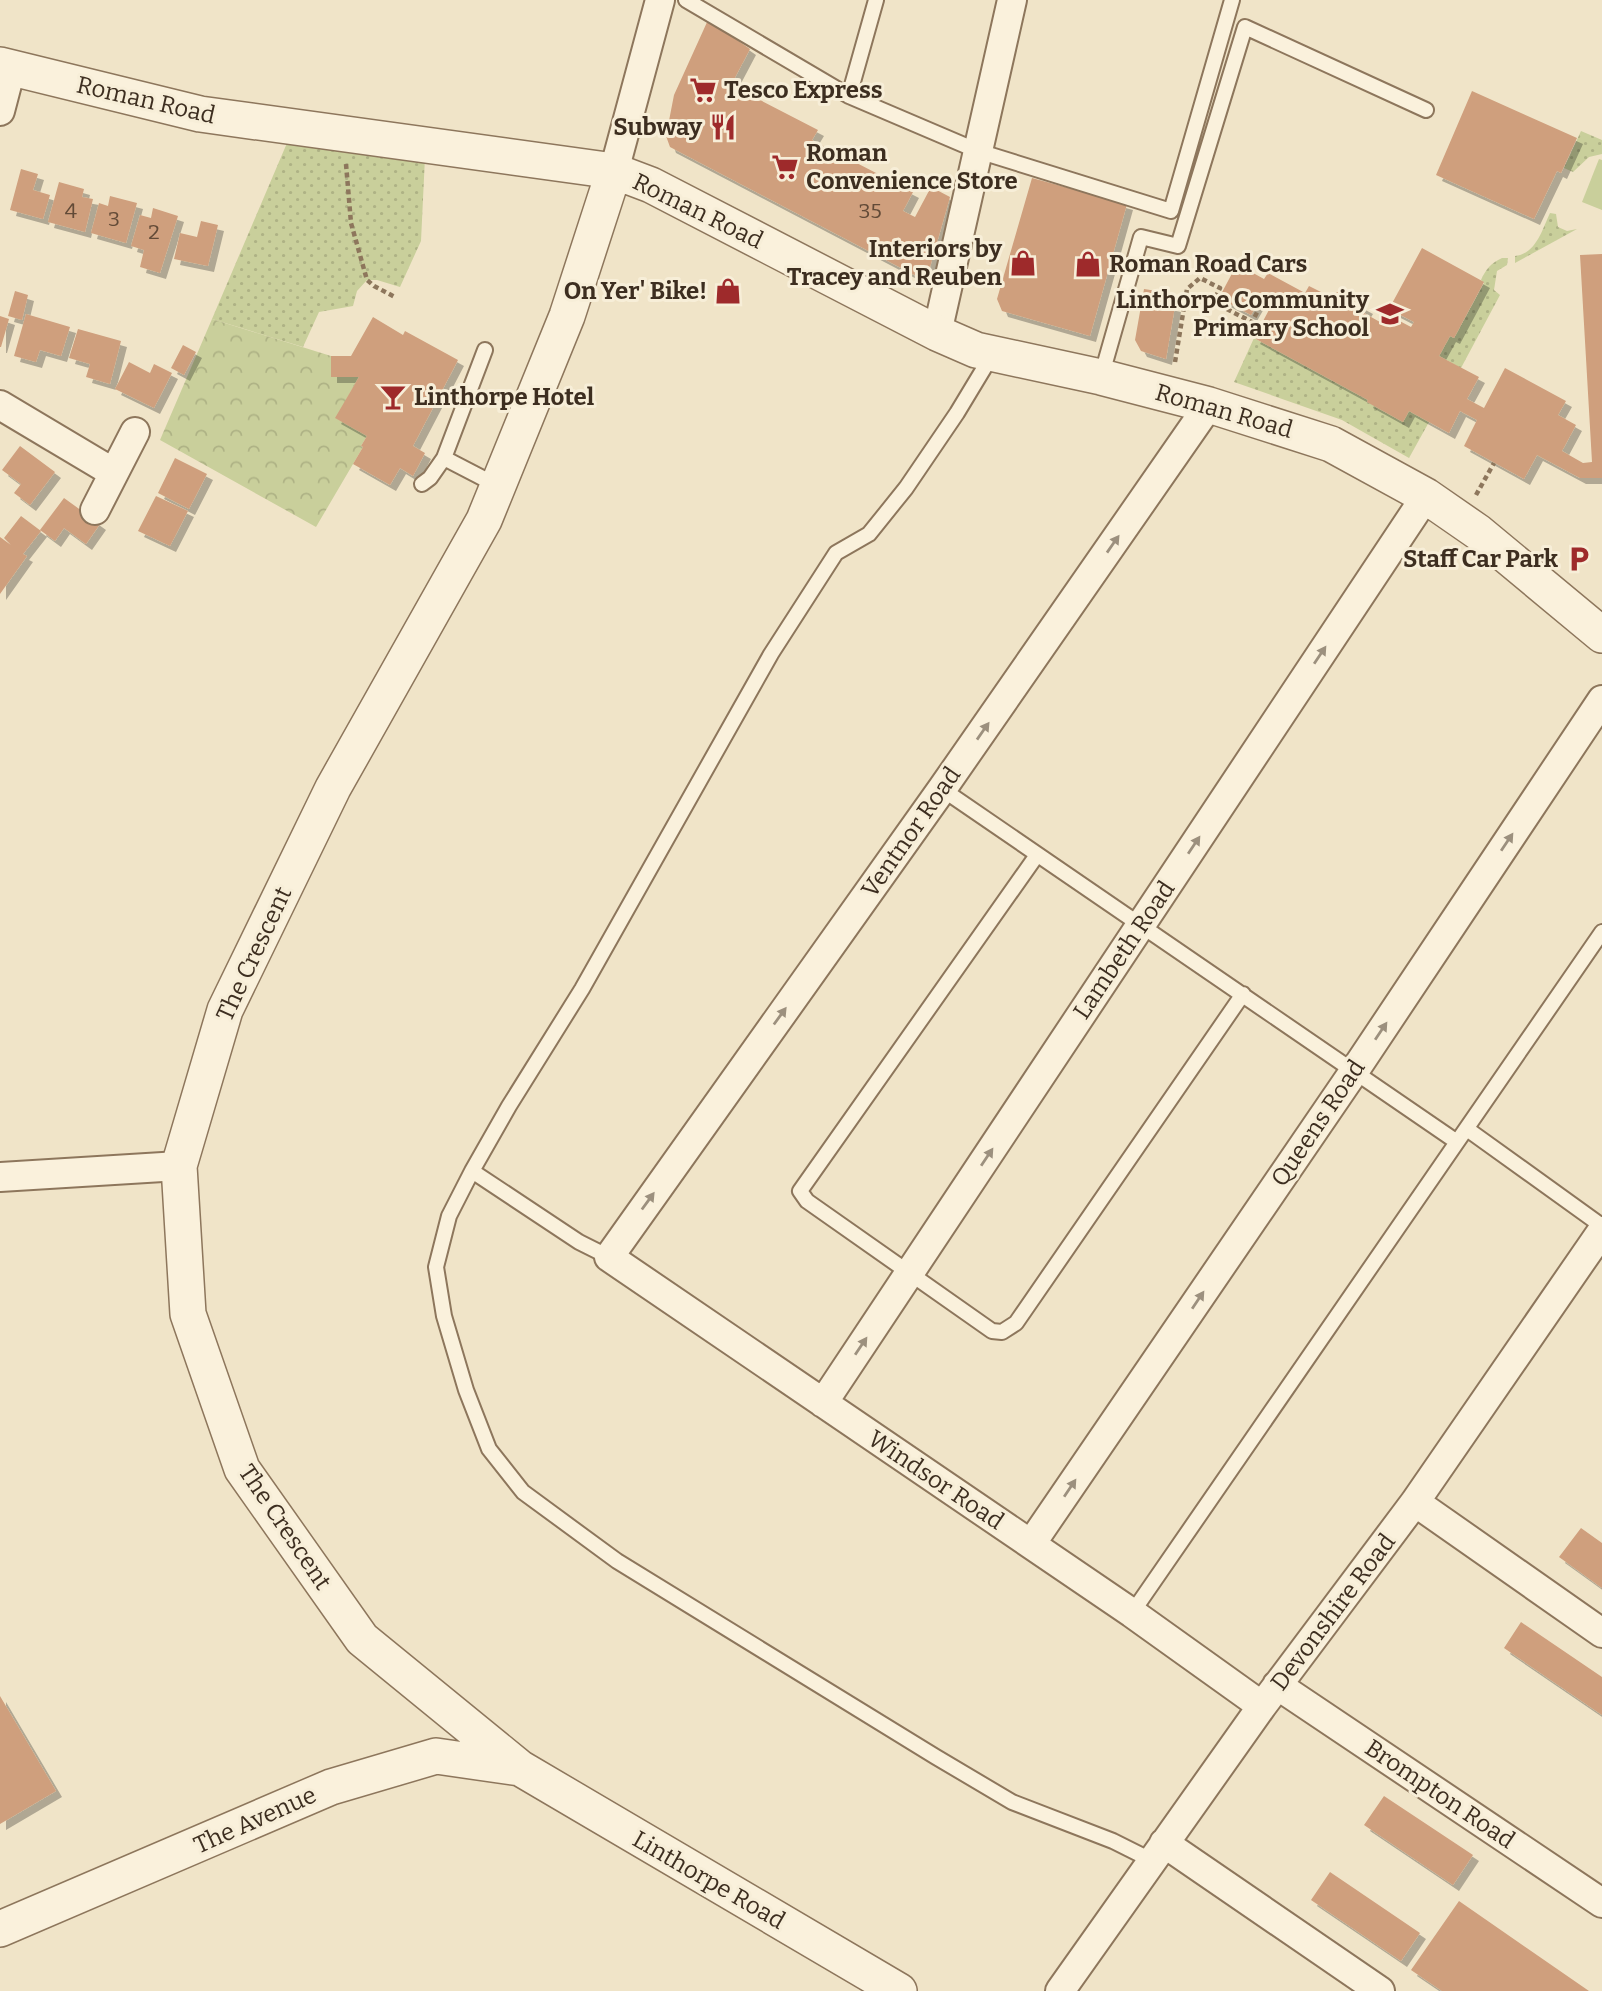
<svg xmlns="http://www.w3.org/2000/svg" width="1602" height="1991" font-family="Bitter,serif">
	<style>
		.grass { fill: url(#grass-dots) }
		.forest { fill: url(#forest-crowns) }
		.pitch { fill: #c9cf9b }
		.building { fill: #cf9f7d; filter: url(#shadow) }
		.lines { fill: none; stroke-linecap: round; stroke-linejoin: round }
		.service-casing { stroke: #8d765c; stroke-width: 18 }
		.minor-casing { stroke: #8d765c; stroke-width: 32 }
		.tertiary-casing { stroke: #8d765c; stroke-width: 38 }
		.path { stroke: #8d765c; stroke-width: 4.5; stroke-dasharray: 5 3.5; stroke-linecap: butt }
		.service { stroke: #faf1dc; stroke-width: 14 }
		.minor { stroke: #faf1dc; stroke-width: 28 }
		.tertiary { stroke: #faf1dc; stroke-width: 35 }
		.oneway { fill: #9c907e }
		.labels { text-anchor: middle; stroke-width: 6; stroke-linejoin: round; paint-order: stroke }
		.number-label { font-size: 21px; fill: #624a37 }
		.poi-label { font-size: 24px; font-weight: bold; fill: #3d2e20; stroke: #f7eed8; text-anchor: end }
		.street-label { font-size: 24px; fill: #3d2e20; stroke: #f7eed8 }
	</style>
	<defs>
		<pattern id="grass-dots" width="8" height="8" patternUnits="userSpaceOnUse" patternTransform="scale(1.75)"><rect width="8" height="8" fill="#c9cf9b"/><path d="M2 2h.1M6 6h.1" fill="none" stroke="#aeb285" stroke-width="1.8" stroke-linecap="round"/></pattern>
		<pattern id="forest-crowns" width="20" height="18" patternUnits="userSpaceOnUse" patternTransform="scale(1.75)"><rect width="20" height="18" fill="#c9cf9b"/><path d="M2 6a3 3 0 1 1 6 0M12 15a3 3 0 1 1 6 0" fill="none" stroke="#aeb285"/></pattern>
		<filter id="shadow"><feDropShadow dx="6" dy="6" stdDeviation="0" flood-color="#0004"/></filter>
	</defs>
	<rect width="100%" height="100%" fill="#f0e4c8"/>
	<path class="grass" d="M 1581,131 L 1602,140 L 1602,154 L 1589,157 L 1573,172 L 1564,168 Z
		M 287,143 L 425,157 L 421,241 L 400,287 L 377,280 L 367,280 L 357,291 L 353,306 L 319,312 L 303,347 L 212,319 Z
		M 1550,213 L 1556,214 L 1558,227 L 1567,231 L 1577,229 L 1515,263 L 1515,256 C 1536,254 1542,230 1550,213 Z
		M 1502,258 L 1508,258 L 1507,265 L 1497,271 L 1494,290 L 1500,295 L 1461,368 L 1439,356 L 1450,336 L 1454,338 L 1484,283 L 1481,280 C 1486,269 1491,263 1502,258 Z
		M 1254,338 L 1368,400 L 1367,402 L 1403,422 L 1409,411 L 1429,422 L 1409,458 L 1342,420 L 1234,382 Z"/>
	<path class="forest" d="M 212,319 L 331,356 L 332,377 L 359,377 L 336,418 L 367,436 L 361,446 L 363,447 L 316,527 L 160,440 Z"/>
	<path class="pitch" d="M 1599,159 L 1602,160 L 1602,210 L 1582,202 Z"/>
	<path class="building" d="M 708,20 L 750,49 L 731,85 L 818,130 L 812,140 L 913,192 L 903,211 L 915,217 L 931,187 L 950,197 L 926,281 L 670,147 L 666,136 L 674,95 Z
		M 1472,91 L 1577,138 L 1561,173 L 1557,171 L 1534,219 L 1436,175 Z
		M 21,169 L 38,174 L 33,190 L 50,195 L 43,219 L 10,210 Z
		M 1032,178 L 1127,204 L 1090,336 L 1002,311 L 997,299 Z
		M 59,182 L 84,189 L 82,197 L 93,199 L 85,232 L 48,222 Z
		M 110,196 L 137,203 L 126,243 L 91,233 L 99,203 L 108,206 Z
		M 153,208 L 178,216 L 160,273 L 140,267 L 144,250 L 131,246 L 140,215 L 151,218 Z
		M 201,221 L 218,225 L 208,266 L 174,259 L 180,233 L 197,237 Z
		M 1422,248 L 1484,282 L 1454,338 L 1450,336 L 1439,356 L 1479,377 L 1467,399 L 1484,408 L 1505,368 L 1566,401 L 1558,415 L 1576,425 L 1562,451 L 1583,463 L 1592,462 L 1580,255 L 1602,254 L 1602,478 L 1580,478 L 1537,455 L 1524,479 L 1464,446 L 1477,420 L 1460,411 L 1449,433 L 1409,411 L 1403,422 L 1367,402 L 1368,400 L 1254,338 L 1270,308 L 1259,301 L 1251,315 L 1219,298 L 1237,264 L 1264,279 L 1268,273 L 1305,293 L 1309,286 L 1333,298 L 1337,292 L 1367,308 L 1364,313 L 1387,326 L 1392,317 L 1411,327 L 1414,322 L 1389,309 Z
		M 1144,289 L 1163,292 L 1161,303 L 1175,306 L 1166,359 L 1141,351 L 1135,340 Z
		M 15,291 L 28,295 L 22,320 L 8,316 Z
		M 26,314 L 70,327 L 61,356 L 40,350 L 36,362 L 14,356 Z
		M 0,316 L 9,319 L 1,347 L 0,347 Z
		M 373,317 L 403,335 L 405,331 L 458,360 L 413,446 L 425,453 L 413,476 L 400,468 L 390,485 L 353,464 L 363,447 L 361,446 L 367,436 L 335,418 L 359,377 L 331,377 L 331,356 L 351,356 Z
		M 78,329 L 121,341 L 110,384 L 86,377 L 90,364 L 69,358 Z
		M 183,345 L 196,352 L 184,375 L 171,368 Z
		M 129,362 L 150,373 L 154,364 L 172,373 L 154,408 L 115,389 Z
		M 20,446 L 55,472 L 30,505 L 14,493 L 21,484 L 2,470 Z
		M 175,458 L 207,474 L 189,509 L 158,493 Z
		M 156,496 L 188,511 L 170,546 L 138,531 Z
		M 64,498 L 100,524 L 86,544 L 64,528 L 55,541 L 40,530 Z
		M 21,516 L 41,531 L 23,554 L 27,556 L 0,594 L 0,537 L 11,545 L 4,538 Z
		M 1581,1528 L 1602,1543 L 1602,1588 L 1559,1557 Z
		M 1521,1622 L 1602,1677 L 1602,1715 L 1504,1648 Z
		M 0,1696 L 56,1791 L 0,1824 Z
		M 1384,1796 L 1473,1855 L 1453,1885 L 1364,1825 Z
		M 1330,1872 L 1420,1933 L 1401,1961 L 1311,1900 Z
		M 1459,1901 L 1589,1991 L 1442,1991 L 1411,1970 Z"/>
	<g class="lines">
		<g class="service-casing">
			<path id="service" d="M 686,0 L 849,96 L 978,151 L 1171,211 L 1232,0
				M 849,96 L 876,0
				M 485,350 L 444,458 L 498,486
				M 992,355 L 957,413 L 906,488 L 869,534 L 836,553 L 771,654 L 582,989 L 509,1106 L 472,1171 L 449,1216 L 436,1267 L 444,1316 L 466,1390 L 489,1449 L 523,1492 L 617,1561 L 936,1757 L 1012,1802 L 1113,1841 L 1153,1861
				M 1101,377 L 1141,237 L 1178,246 L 1245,27 L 1426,110
				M 422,484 L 430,478 L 444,458
				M 942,789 L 1457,1142
				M 1037,855 L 800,1191 L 807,1201 L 992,1331 L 1002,1332 L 1016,1323 L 1243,994
				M 1467,1129 L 1602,1226
				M 472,1171 L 579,1242 L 609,1257
				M 1132,1613 L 1602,932"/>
		</g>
		<g class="minor-casing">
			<path id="minor" d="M 0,111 L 11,69
				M 614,171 L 660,0
				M 937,333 L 1012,0
				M 0,405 L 114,473
				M 1209,405 L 942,789 L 609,1257 L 1132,1613 L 1262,1706
				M 95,510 L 135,432
				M 0,1177 L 179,1166
				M 823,1403 L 1426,496
				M 1415,1502 L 1602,1633
				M 1031,1544 L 1355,1070 L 1602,700
				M 1277,1685 L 1602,1903
				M 1164,1843 L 1380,1991
				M 1060,1991 L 1262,1706 L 1415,1502 L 1602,1231"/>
		</g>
		<g class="tertiary-casing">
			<path id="tertiary" d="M 0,65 L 200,114 L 614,171 L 651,185 L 937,333 L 976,350 L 1101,377 L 1209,405 L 1331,444 L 1426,496 L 1478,532 L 1602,635
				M 614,171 L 567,316 L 484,520 L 333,788 L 225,1010 L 179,1166 L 188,1314 L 242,1469 L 362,1639 L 520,1768 L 899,1991
				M 0,1929 L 331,1787 L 436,1756 L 520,1768"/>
		</g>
		<path class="path" d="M 346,164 L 351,223 L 367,280 L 374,286 L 395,297
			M 1175,362 L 1187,289 L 1200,278 L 1220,288 L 1213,302 L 1252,322 L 1262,303
			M 1476,495 L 1494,463"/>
		<use href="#service" class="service"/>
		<use href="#minor" class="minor"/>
		<use href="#tertiary" class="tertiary"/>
	</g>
	<defs><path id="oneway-solid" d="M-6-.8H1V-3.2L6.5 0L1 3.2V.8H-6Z" transform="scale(1.75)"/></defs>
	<g class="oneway">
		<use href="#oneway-solid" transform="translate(1113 544) rotate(-55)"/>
		<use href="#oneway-solid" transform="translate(1320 655) rotate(-56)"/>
		<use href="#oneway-solid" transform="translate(983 731) rotate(-55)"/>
		<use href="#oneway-solid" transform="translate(1507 842) rotate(-56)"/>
		<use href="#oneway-solid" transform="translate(1194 845) rotate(-56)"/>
		<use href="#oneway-solid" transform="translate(780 1016) rotate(-54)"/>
		<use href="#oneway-solid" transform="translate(1381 1031) rotate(-56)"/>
		<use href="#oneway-solid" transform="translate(987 1157) rotate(-56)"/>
		<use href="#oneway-solid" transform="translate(648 1201) rotate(-54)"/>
		<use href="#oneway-solid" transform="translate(1198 1300) rotate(-56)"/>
		<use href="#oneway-solid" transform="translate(861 1346) rotate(-56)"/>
		<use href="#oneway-solid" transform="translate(1070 1488) rotate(-56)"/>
	</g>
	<defs>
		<g id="supermarket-bare" transform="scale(2.1)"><path d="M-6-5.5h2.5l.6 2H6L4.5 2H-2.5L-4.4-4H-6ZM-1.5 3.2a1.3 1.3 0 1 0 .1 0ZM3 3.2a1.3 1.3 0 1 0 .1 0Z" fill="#9e2a2b" stroke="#f7eed8" stroke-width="2.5" paint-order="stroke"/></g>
		<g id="restaurant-bare" transform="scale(2.1)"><path d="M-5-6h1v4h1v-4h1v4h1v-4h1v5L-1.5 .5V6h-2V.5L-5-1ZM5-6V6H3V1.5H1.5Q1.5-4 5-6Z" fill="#9e2a2b" stroke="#f7eed8" stroke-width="2.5" paint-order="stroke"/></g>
		<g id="shop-bare" transform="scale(2.1)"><path d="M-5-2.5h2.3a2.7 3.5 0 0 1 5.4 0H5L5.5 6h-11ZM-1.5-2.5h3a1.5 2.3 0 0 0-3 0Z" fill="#9e2a2b" stroke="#f7eed8" stroke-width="2.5" paint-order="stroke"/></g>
		<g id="school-bare" transform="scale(2.1)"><path d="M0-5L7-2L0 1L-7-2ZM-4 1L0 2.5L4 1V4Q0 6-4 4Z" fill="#9e2a2b" stroke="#f7eed8" stroke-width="2.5" paint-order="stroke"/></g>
		<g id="bar-bare" transform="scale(2.1)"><path d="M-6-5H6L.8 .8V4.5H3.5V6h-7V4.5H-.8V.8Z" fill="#9e2a2b" stroke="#f7eed8" stroke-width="2.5" paint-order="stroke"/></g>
		<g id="parking-bare" transform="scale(2.1)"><path d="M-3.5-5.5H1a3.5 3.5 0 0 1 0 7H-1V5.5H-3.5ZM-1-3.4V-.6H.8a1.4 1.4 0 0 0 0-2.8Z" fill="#9e2a2b" stroke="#f7eed8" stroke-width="2.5" paint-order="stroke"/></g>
	</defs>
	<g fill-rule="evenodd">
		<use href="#supermarket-bare" x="703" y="90"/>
		<use href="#restaurant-bare" x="723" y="127"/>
		<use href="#supermarket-bare" x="785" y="167"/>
		<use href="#shop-bare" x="1023" y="263"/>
		<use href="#shop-bare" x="1088" y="264"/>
		<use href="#shop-bare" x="728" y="291"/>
		<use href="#school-bare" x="1390" y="314"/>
		<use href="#bar-bare" x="393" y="397"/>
		<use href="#parking-bare" x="1579" y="559"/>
	</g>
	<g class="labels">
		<g class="number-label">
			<text x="71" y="218">4</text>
			<text x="870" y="218">35</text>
			<text x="114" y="226">3</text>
			<text x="154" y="239">2</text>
		</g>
		<g class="poi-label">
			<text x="724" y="98" text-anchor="start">Tesco Express</text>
			<text x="702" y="135">Subway</text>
			<text x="806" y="161" text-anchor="start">Roman<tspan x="806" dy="28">Convenience Store</tspan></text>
			<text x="1002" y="257">Interiors by<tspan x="1002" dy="28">Tracey and Reuben</tspan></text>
			<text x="1109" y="272" text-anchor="start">Roman Road Cars</text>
			<text x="707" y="299">On Yer' Bike!</text>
			<text x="1369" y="308">Linthorpe Community<tspan x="1369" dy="28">Primary School</tspan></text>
			<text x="414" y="405" text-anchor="start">Linthorpe Hotel</text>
			<text x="1558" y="567">Staff Car Park</text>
		</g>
		<g class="street-label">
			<text transform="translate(146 100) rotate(13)" y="8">Roman Road</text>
			<text transform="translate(698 211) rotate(26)" y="8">Roman Road</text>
			<text transform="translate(1224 411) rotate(16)" y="8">Roman Road</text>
			<text transform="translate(911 832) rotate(-55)" y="8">Ventnor Road</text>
			<text transform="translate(1124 950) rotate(-56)" y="8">Lambeth Road</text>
			<text transform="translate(254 954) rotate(-65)" y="8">The Crescent</text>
			<text transform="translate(1318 1123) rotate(-56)" y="8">Queens Road</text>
			<text transform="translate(936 1480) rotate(34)" y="8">Windsor Road</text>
			<text transform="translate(285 1527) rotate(56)" y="8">The Crescent</text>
			<text transform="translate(1333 1612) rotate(-53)" y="8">Devonshire Road</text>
			<text transform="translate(1440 1794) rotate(34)" y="8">Brompton Road</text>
			<text transform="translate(255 1820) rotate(-24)" y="8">The Avenue</text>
			<text transform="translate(709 1880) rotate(30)" y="8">Linthorpe Road</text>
		</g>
	</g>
</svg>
